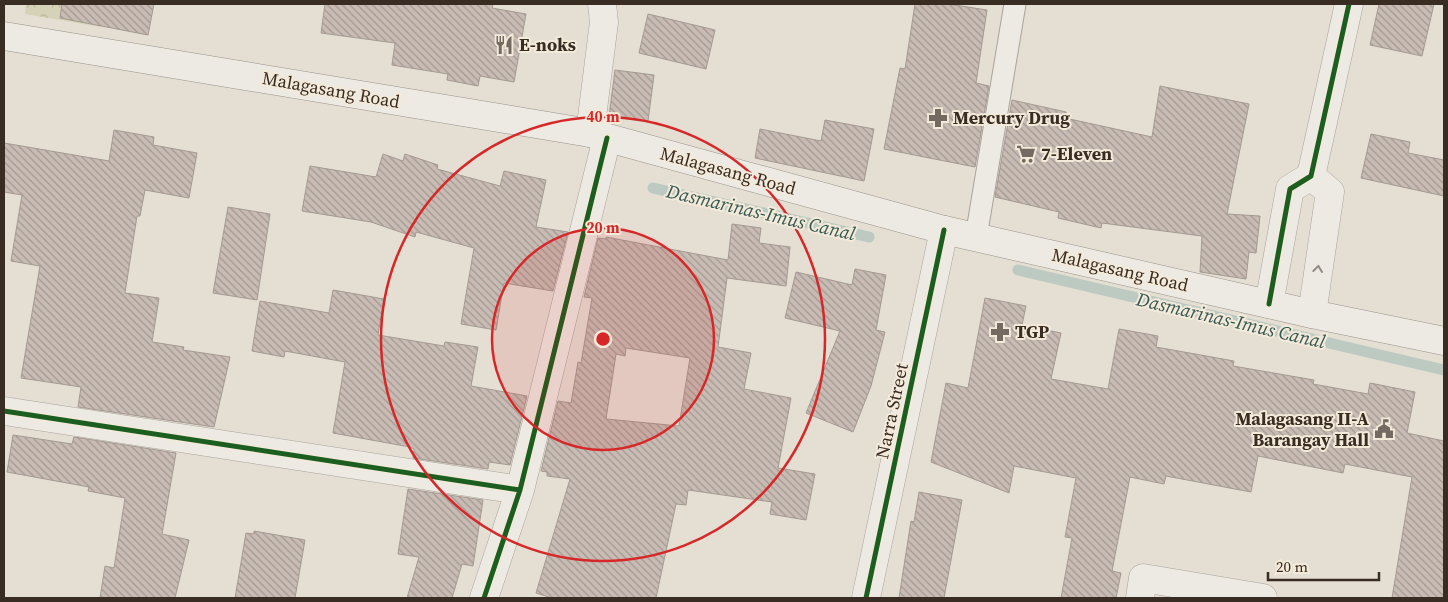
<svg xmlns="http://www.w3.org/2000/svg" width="1448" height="602" font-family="'Source Serif 4',serif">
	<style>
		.forest { fill: url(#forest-crowns) }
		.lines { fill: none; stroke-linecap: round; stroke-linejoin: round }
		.stream { stroke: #bccac1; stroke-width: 11 }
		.building { fill: url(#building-back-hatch); stroke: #a59a92; fill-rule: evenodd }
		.service-casing { stroke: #aaa39b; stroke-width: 23 }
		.minor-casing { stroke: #aaa39b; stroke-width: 29 }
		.tertiary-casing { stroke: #aaa39b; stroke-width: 29 }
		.secondary-casing { stroke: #9a938b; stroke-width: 29 }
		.service { stroke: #ede9e3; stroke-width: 21 }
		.minor { stroke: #ede9e3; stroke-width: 28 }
		.tertiary { stroke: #ede9e3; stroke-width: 28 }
		.secondary { stroke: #ede9e3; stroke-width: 28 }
		.cycleway-casing { stroke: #f4eada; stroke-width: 8 }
		.cycleway { stroke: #1b5e20; stroke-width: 5 }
		.oneway { stroke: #938a83 }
		.ring { fill: none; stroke: #d62828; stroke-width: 2.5 }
		.labels { text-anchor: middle; stroke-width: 4; stroke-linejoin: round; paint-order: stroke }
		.poi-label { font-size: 18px; font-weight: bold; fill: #392c23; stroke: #f4eada; text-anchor: start }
		.street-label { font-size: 18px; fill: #392c23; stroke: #f4eada }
		.water-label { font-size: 19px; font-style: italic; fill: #335852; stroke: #f4eada }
		.centre { fill: #d62828; stroke: #f4eada; stroke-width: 2.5 }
		.ring-label { font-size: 15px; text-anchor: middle; font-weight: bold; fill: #d62828; stroke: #f4eada; stroke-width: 4; stroke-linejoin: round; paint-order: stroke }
	</style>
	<defs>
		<pattern id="forest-crowns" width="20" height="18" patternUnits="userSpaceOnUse" patternTransform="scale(1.25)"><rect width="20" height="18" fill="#d5d2b7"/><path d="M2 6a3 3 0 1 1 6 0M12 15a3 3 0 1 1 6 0" fill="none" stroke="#b8b49d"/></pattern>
		<pattern id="building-back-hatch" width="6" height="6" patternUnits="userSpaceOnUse" patternTransform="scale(1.25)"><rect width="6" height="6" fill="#c8bcb4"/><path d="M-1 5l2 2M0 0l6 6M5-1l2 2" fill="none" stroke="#a39992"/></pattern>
	</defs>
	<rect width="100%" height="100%" fill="#e4ded3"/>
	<path class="forest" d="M 26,4 L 105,4 L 101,27 L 25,14 Z"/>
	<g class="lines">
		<path class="stream" d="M 653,188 L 869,237
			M 1018,270 L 1444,370"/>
	</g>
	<path class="building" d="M 62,4 L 154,4 L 148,35 L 60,18 Z
		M 325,4 L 493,4 L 492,8 L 526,14 L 514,82 L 480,76 L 478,86 L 447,80 L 448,74 L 392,65 L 395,43 L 321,33 Z
		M 915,4 L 948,4 L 987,10 L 976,83 L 989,86 L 975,167 L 884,149 L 900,68 L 905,69 Z
		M 1379,4 L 1434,4 L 1422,56 L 1370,45 Z
		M 648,14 L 715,30 L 706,69 L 639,53 Z
		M 615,70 L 654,75 L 648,121 L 609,116 Z
		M 1160,86 L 1249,104 L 1227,214 L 1260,216 L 1256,253 L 1249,252 L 1246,279 L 1200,272 L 1202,236 L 1102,223 L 1101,228 L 1058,218 L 1059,212 L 995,197 L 1012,100 L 1066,112 L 1065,118 L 1152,137 Z
		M 825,120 L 874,129 L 864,181 L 755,158 L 760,129 L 821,141 Z
		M 114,130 L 154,137 L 153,145 L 197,153 L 189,198 L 145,190 L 140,216 L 137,216 L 125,293 L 159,298 L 152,342 L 184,347 L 183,350 L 230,357 L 214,427 L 78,407 L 81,387 L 21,378 L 40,266 L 11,261 L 22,195 L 4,192 L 4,143 L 109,161 Z
		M 1371,134 L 1410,142 L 1408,153 L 1444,160 L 1444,196 L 1361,178 Z
		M 383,154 L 403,161 L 405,154 L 438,165 L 437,169 L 500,186 L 504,171 L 546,180 L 536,227 L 568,232 L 553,291 L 504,283 L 496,330 L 461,324 L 474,248 L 416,232 L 415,237 L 371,222 L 302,211 L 310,166 L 376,177 Z
		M 228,207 L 270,214 L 257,300 L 213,293 Z
		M 732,224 L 761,228 L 759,243 L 790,247 L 786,286 L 727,278 L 718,347 L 751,353 L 744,389 L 791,398 L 778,468 L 815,474 L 806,520 L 770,514 L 772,502 L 688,490 L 686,505 L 676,504 L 656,598 L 552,598 L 536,593 L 570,479 L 547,476 L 547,472 L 541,471 L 558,401 L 571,403 L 578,362 L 581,363 L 592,298 L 584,297 L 598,238 L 606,239 L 606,237 L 728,260 ZM 626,348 L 690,358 L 679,426 L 606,419 L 616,354 L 625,356 Z
		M 855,269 L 886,275 L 876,330 L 885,332 L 871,386 L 853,432 L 806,413 L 840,331 L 785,318 L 796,272 L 852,285 Z
		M 333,290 L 384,299 L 378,335 L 444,346 L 445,342 L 478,347 L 471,386 L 527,396 L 510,465 L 489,462 L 488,469 L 413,458 L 414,449 L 410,447 L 333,433 L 345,362 L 285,351 L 284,357 L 252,351 L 260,301 L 329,313 Z
		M 985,298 L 1026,306 L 1022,325 L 1061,333 L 1051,379 L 1108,389 L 1119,329 L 1158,336 L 1156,347 L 1234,361 L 1233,366 L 1314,380 L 1313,384 L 1368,394 L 1370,383 L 1415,392 L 1407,433 L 1444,441 L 1444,598 L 1392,598 L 1412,477 L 1345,464 L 1343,473 L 1258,456 L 1251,492 L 1166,476 L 1164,484 L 1130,477 L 1112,571 L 1121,573 L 1116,598 L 1061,598 L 1072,538 L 1065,537 L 1076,478 L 1014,466 L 1009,493 L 931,462 L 946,383 L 968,388 Z
		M 13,435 L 72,444 L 74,437 L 176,453 L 162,534 L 189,540 L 175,598 L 100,598 L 105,566 L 114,568 L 125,498 L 88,491 L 89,487 L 7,472 Z
		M 408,489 L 483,500 L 473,566 L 462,564 L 452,598 L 407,598 L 419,557 L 398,554 Z
		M 919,492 L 962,500 L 944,598 L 899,598 L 911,521 L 914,522 Z
		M 254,531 L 305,540 L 295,598 L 235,598 L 246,533 L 254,534 Z"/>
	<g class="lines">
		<g class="service-casing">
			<path id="service" d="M 976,237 L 1015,4"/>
		</g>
		<g class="minor-casing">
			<path id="minor" d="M 590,133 L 604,22 L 602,4
				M 1311,176 L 1330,192 L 1312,314
				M 1269,304 L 1290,189 L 1311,176 L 1349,4
				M 4,411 L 520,490
				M 484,598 L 520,490 L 607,138
				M 1140,598 L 1143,578 L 1263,598"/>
		</g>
		<g class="tertiary-casing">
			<path id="tertiary" d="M 866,598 L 944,230"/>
		</g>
		<g class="secondary-casing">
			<path id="secondary" d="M 4,36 L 590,133 L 944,230 L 1312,314 L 1444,341"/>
		</g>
		<use href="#service" class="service"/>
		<use href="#minor" class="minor"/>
		<use href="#tertiary" class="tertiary"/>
		<use href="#secondary" class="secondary"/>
		<g class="cycleway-casing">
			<path id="cycleway" d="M 1269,304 L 1290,189 L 1311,176 L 1349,4
				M 4,411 L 520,490
				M 484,598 L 520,490 L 607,138
				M 866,598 L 944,230"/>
		</g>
		<use href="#cycleway" class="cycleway"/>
	</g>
	<defs><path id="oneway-chevron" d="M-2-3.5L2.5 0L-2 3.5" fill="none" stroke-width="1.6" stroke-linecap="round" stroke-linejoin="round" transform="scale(1.25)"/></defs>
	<use class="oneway" href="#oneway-chevron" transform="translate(1318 269) rotate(-83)"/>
	<circle cx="603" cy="339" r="111" fill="#d62828" fill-opacity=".12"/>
	<g class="ring">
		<circle cx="603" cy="339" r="111"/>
		<circle cx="603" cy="339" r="222"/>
	</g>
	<defs>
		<g id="restaurant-bare" transform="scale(1.5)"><path d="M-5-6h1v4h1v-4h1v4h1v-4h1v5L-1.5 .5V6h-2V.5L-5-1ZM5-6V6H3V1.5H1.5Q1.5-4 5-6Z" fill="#756a61" stroke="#f4eada" stroke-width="2.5" paint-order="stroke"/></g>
		<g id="pharmacy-bare" transform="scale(1.5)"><path d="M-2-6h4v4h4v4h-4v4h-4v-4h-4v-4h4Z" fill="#756a61" stroke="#f4eada" stroke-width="2.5" paint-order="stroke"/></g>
		<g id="supermarket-bare" transform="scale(1.5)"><path d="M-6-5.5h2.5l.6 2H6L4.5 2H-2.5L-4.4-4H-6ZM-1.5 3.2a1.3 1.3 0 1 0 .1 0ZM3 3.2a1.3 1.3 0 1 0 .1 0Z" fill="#756a61" stroke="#f4eada" stroke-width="2.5" paint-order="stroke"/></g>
		<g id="civic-bare" transform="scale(1.5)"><path d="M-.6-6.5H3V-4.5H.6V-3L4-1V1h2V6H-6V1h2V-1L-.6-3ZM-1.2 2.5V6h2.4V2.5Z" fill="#756a61" stroke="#f4eada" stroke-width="2.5" paint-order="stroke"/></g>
	</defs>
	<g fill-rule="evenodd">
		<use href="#restaurant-bare" x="504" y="45"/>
		<use href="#pharmacy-bare" x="938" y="118"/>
		<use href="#supermarket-bare" x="1026" y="154"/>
		<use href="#pharmacy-bare" x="1000" y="332"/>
		<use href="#civic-bare" x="1384" y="429"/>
	</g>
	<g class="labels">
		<g class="poi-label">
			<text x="519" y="51">E-noks</text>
			<text x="953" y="124">Mercury Drug</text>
			<text x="1041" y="160">7-Eleven</text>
			<text x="1015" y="338">TGP</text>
			<text x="1369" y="425" text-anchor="end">Malagasang II-A<tspan x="1369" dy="21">Barangay Hall</tspan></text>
		</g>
		<g class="street-label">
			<text transform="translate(331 90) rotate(10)" y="6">Malagasang Road</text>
			<text transform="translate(728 171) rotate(15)" y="6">Malagasang Road</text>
			<text transform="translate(1120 270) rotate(13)" y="6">Malagasang Road</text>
			<text transform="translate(892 411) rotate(-78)" y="6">Narra Street</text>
		</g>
		<g class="water-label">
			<text transform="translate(761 212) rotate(13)" y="7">Dasmarinas-Imus Canal</text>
			<text transform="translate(1231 320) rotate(13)" y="7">Dasmarinas-Imus Canal</text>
		</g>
	</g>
	<circle cx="603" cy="339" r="8" class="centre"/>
	<g class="ring-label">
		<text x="603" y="122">40 m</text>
		<text x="603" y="233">20 m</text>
	</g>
	<rect width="1448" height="602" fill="none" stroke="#392c23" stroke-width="10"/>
	<path d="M1268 572v8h111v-8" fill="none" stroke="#392c23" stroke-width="2.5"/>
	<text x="1276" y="572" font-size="15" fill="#392c23" stroke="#f4eada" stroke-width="4" paint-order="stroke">20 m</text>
</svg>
